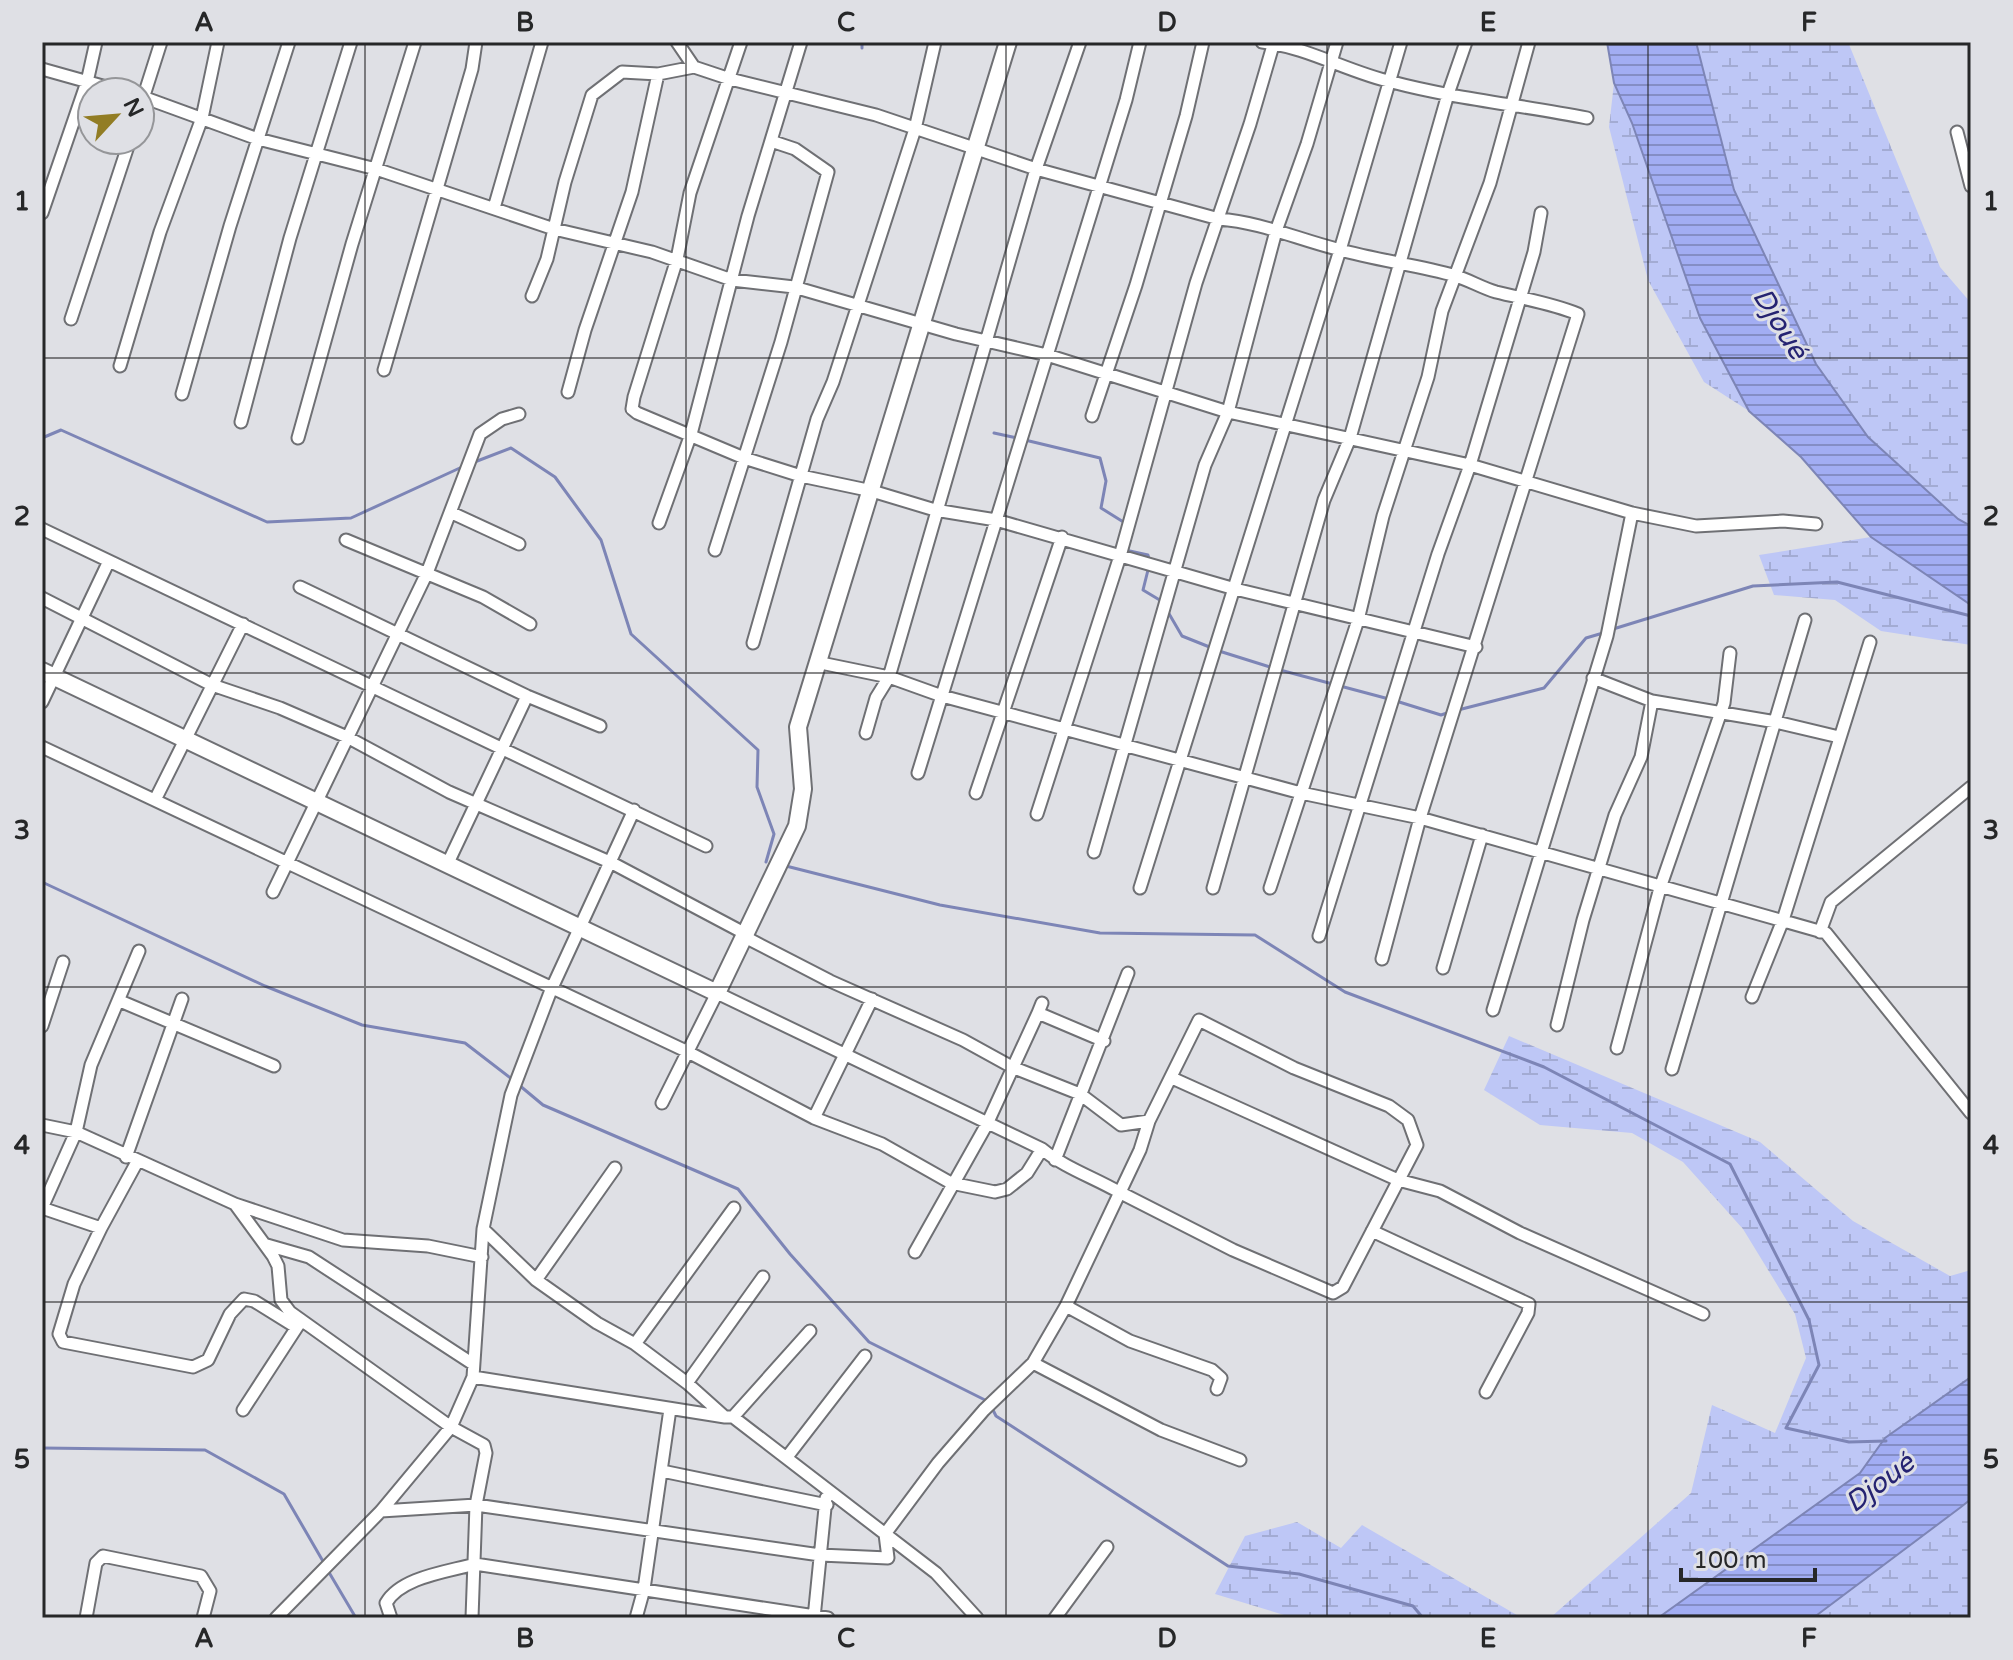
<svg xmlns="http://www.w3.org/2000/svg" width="2013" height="1660" font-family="'Varela Round',sans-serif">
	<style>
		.wetland { fill: url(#wetland-marsh) }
		.water { fill: url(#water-rules); stroke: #7d85b6; stroke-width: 2 }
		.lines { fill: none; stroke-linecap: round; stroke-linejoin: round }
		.stream { stroke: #7d85b6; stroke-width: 3 }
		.street-casing { stroke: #6f7074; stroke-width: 15 }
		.secondary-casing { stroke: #6f7074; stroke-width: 20 }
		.street { stroke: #fff; stroke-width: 11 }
		.secondary { stroke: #fff; stroke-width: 16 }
		.grid { fill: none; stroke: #262728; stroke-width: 2; stroke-opacity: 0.55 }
		.labels { text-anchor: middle; stroke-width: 6; stroke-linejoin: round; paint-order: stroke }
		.water-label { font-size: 28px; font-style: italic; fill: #252372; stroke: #dfe0e5 }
		.neatline { fill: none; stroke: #262728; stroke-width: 3 }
		.grid-label { font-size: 26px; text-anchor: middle; font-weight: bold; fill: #262728 }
	</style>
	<defs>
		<pattern id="wetland-marsh" width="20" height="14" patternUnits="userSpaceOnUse" patternTransform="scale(2)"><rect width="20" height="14" fill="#bec7f6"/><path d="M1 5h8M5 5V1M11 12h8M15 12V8" fill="none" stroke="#a3abd3"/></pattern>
		<pattern id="water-rules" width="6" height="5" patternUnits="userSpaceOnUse" patternTransform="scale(2)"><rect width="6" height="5" fill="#a2adf3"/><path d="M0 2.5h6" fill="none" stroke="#848dc5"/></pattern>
	</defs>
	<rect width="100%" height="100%" fill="#dfe0e5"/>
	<path class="wetland" d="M 1696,42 L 1848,42 L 1940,267 L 1971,303 L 1971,526 L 1958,519 L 1868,437 L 1816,364 L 1734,190 Z
		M 1614,83 L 1632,123 L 1700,318 L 1749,411 L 1704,382 L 1648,280 L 1609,127 Z
		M 1871,537 L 1971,605 L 1971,645 L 1881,631 L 1835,600 L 1774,595 L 1759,555 Z
		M 1509,1036 L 1760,1142 L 1853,1221 L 1950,1276 L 1971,1270 L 1971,1377 L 1885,1438 L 1860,1473 L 1658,1618 L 1550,1618 L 1691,1493 L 1712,1405 L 1775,1433 L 1806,1358 L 1795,1314 L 1743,1229 L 1683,1162 L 1632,1133 L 1540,1125 L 1484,1090 Z
		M 1971,1499 L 1968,1618 L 1813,1618 L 1961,1507 Z
		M 1297,1522 L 1341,1548 L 1362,1525 L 1522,1618 L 1294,1618 L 1215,1594 L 1245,1536 Z"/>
	<path class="water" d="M 1607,42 L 1696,42 L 1734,190 L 1816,364 L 1868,437 L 1958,519 L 1971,526 L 1971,605 L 1871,537 L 1801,457 L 1749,411 L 1700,318 L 1632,123 L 1614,83 Z
		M 1971,1377 L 1971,1499 L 1961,1507 L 1813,1618 L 1658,1618 L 1860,1473 L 1885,1438 Z"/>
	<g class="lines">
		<path class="stream" d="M 862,48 L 862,42
			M 994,433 L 1017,438
			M 42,438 L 61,430 L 267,522 L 351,518 L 462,467
			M 1025,440 L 1100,458 L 1106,481 L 1101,508 L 1125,523
			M 472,463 L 511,448 L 555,477 L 601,540 L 631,634 L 758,750 L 757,787 L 774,834 L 766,862
			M 1125,550 L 1148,555 L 1149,559
			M 1149,566 L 1143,590 L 1163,602
			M 1168,612 L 1182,636 L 1212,648
			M 1610,630 L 1753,586 L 1837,582 L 1971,616
			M 1219,651 L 1273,668
			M 1280,670 L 1389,699
			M 1396,701 L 1441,715 L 1450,712
			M 1458,710 L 1544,688 L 1586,638 L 1603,633
			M 786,866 L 940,905 L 1100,933 L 1255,935 L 1345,992 L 1544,1067 L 1730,1164 L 1809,1320 L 1819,1365 L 1786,1428 L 1849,1442 L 1886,1441
			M 42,882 L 265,986 L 362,1025 L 465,1043 L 513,1080
			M 519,1085 L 543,1105 L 738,1189 L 790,1254 L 869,1342 L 989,1402 L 996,1416 L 1228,1566 L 1299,1574 L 1413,1606 L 1423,1618
			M 42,1448 L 205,1450 L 284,1494 L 324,1563
			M 327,1569 L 356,1618"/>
		<g class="street-casing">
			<path id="street" d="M 677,42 L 694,67 L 730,79 L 876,115 L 1036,169 L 1219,219 C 1260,222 1297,239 1337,249 C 1375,260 1417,265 1456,276 C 1469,280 1482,288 1496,292 C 1524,299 1551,303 1578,314 L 1420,818 L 1382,959
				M 741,42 L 690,193 L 677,259 L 634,397 L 632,409 L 637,413 L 744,458 L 801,476 L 872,491 L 935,510 L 996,520 L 1235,589 L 1476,647
				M 1262,42 C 1307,47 1348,72 1392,82 C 1456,99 1522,105 1587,118
				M 42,69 L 124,92
				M 140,96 L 258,139 L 376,169 L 554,229 L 652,252 L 732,280 L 794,287 L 956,334 L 1047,355 L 1228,412 L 1470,465 L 1632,513 L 1696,526 L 1783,521 L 1816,524
				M 140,108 L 161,42
				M 1957,132 L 1971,186
				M 494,208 L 542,42
				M 42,213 L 87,82 L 96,42
				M 532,296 L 547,259 L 565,182 L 592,95 L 622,72 L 658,74 L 694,67
				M 71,319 L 130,140
				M 120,366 L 160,232 L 202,118 L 218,42
				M 384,370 L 472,69 L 476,42
				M 568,392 L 585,330 L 632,192 L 658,74
				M 182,394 L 230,226 L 289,42
				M 1092,416 L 1136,285 L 1186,116 L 1203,42
				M 241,422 L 290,238 L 351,42
				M 298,438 L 352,244 L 415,42
				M 452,513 L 519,544
				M 659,523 L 691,434 L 748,216 L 801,42
				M 42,529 L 706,846
				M 346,540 L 483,597 L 530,624
				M 715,550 L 781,342 L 828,172 L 795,149 L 771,141
				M 300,587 L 527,696 L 600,726
				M 42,598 L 212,685 L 280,708 L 347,737 L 449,792 L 612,863 L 744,933
				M 753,643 L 817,419 L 833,382 L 915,129 L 935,42
				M 821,663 L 889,677 L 942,696 L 1301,793 L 1420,818 L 1826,933 L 1971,1113
				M 1593,678 L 1652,701 L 1776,722 L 1839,737
				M 42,702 L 108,563
				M 866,733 L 876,698 L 889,677 L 1036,169 L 1080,42
				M 42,747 L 686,1051 L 814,1118 L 882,1144 L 951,1183 L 995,1192 L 1007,1189 L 1027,1173 L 1042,1149
				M 918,773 L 1126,100 L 1140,42
				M 976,793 L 1062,537
				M 155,800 L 243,624
				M 634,810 L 551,990 L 511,1095 L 483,1229 L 536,1280 L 597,1323 L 635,1344 L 687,1383 L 725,1417 L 733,1417 L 936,1573 L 977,1618
				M 1037,814 L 1120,556 L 1196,283 L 1250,124 L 1274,42
				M 1094,852 L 1205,465 L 1228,412 L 1276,231 L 1307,144 L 1337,42
				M 447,865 L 527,696
				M 1140,888 L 1340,250 L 1401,42
				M 1213,888 L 1324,500 L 1350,438 L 1448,94 L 1466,42
				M 1270,888 L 1358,620 L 1383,516 L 1428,377 L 1442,311 L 1490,183 L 1529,42
				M 273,892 L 427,573 L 480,434 L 502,419 L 519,414
				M 1820,932 L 1831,902 L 1971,787
				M 743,936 L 830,981 L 963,1040 L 1012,1067 L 1080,1094 L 1121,1125 L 1149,1121
				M 1319,936 L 1438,554 L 1470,465 L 1534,252 L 1541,213
				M 1443,968 L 1482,835
				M 1752,997 L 1783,920 L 1870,642
				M 120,1001 L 274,1066
				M 1042,1003 L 1038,1013 L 1104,1041
				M 1493,1010 L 1607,636 L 1632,513
				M 1557,1025 L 1583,920 L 1615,815 L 1641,757 L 1652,701
				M 42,1026 L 63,962
				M 1617,1048 L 1660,888 L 1724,703 L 1730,653
				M 1672,1069 L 1805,620
				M 1172,1078 L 1398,1180 L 1440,1191 L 1520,1233 L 1703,1314
				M 814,1118 L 872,999
				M 42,1125 L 76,1132 L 235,1204 L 273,1256 L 278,1266 L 281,1300 L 290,1312 L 451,1427 L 484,1445 L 486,1453 L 476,1505 L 472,1618
				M 126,1157 L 182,999
				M 1055,1160 L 1128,973
				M 235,1204 L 343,1240 L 428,1246 L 482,1257
				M 42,1208 L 76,1132 L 91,1065 L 139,951
				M 42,1208 L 101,1228 L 137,1162
				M 101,1228 L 74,1284 L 59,1334 L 63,1342 L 193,1367 L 208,1360 L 230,1314 L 244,1299 L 254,1301 L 296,1327
				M 1372,1231 L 1529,1304 L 1528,1313 L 1486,1392
				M 267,1245 L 309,1257 L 473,1364
				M 915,1252 L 987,1124 L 1038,1013
				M 536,1280 L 615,1168
				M 1066,1306 L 1130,1341 L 1212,1370 L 1221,1378 L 1217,1389
				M 635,1344 L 734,1208
				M 1033,1363 L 1161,1430 L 1240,1460
				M 473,1377 L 725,1417
				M 687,1383 L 763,1277
				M 243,1410 L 299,1324
				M 733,1417 L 810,1331
				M 787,1457 L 865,1356
				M 662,1471 L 827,1505
				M 381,1511 L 476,1505 L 820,1555 L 888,1558 L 885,1534 L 938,1463 L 984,1410 L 1033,1363 L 1066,1306 L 1140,1150 L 1149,1121 L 1199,1020 L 1294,1068 L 1389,1106 L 1408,1120 L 1417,1145 L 1343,1287 L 1333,1293 L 1233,1250 L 1119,1192 C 1093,1177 1065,1168 1042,1149 L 717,993 L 662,1103
				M 86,1618 L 96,1563 L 103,1556 L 201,1576 L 210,1591 L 203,1618
				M 276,1618 L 381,1511 L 451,1427 L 473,1377 L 483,1229
				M 391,1618 L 386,1603 C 401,1577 447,1572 475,1564 L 828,1618
				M 636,1618 L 644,1589 L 670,1409
				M 814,1618 L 826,1498
				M 1055,1618 L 1107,1547"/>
		</g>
		<g class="secondary-casing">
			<path id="secondary" d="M 42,671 L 717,993 L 797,826 L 803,789 L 798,727 L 1008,42"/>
		</g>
		<use href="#street" class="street"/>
		<use href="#secondary" class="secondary"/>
	</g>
	<path class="grid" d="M 365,42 L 365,1618M 686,42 L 686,1618M 1006,42 L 1006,1618M 1327,42 L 1327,1618M 1648,42 L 1648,1618M 42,358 L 1971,358M 42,673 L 1971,673M 42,987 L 1971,987M 42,1302 L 1971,1302"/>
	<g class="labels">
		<g class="water-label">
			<text transform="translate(1781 323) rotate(58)" y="10">Djoué</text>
			<text transform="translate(1879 1482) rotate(-37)" y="10">Djoué</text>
		</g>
	</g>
	<rect width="2013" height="1660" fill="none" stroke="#dfe0e5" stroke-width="88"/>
	<g transform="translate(116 116) rotate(64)"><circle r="38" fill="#dfe0e5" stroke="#959699" stroke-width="2"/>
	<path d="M0-6L14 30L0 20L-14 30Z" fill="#927d24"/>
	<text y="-12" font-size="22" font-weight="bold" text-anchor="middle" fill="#262728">N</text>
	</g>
	<path d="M1681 1568v12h134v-12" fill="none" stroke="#262728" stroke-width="4"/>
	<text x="1693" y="1568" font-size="24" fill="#262728" stroke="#dfe0e5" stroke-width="6" paint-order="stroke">100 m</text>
	<rect x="44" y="44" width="1925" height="1572" class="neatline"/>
	<g class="grid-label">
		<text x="204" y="31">A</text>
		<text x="525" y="31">B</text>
		<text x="846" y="31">C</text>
		<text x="1167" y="31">D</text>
		<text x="1488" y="31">E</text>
		<text x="1809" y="31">F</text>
		<text x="22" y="210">1</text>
		<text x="1991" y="210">1</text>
		<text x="22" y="525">2</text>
		<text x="1991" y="525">2</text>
		<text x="22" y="839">3</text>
		<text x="1991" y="839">3</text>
		<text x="22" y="1154">4</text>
		<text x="1991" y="1154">4</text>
		<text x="22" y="1468">5</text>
		<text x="1991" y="1468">5</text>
		<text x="204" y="1647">A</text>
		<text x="525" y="1647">B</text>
		<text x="846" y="1647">C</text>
		<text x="1167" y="1647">D</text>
		<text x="1488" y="1647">E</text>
		<text x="1809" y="1647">F</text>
	</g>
</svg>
